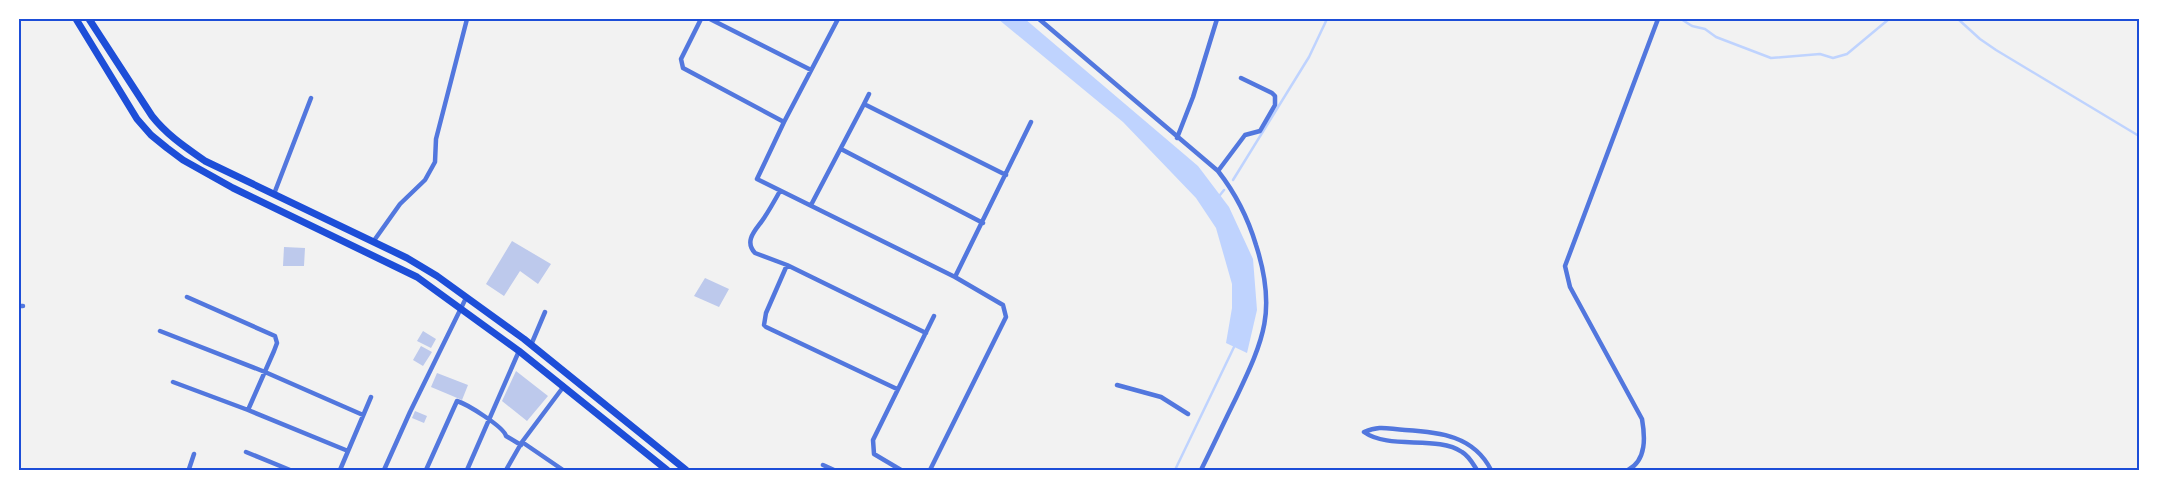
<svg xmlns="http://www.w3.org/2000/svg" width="2158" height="489" font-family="Spectral,serif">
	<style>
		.water { fill: #bfd3fe }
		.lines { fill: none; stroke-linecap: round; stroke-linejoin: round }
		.stream { stroke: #bfd3fe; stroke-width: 2.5 }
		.building { fill: #bdc9ec }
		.minor { stroke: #5277de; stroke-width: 4.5 }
		.primary { stroke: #1d4ed8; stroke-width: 7 }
		.neatline { fill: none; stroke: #1d4ed8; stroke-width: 2 }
	</style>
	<rect width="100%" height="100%" fill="#f2f2f2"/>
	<path class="water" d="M 998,19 L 1025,19 L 1198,166 L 1229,207 L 1253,259 L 1257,310 L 1247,353 L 1226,343 L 1232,308 L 1232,284 L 1216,228 L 1196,198 L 1123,122 Z"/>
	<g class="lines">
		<path class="stream" d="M 1681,19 L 1692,26 L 1705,29 L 1716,37 L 1771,58 L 1820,54 L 1833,58 L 1847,54 L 1889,19
			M 1958,19 L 1980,39 L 1996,50 L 2139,136
			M 1233,180 L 1309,57 L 1327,19
			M 1220,195 L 1224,190
			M 1175,470 L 1234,347"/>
	</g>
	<path class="building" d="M 512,241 L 551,264 L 538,284 L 520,271 L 504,296 L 486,284 Z
		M 284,247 L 305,248 L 304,266 L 283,266 Z
		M 705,278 L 729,289 L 719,307 L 694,296 Z
		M 423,331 L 436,339 L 431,348 L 417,341 Z
		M 421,346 L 432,352 L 423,366 L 413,360 Z
		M 516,371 L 548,396 L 527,421 L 502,401 Z
		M 437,373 L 468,385 L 462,400 L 431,387 Z
		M 415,411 L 427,416 L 424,423 L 412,418 Z"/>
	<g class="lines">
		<path class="minor" d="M 701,19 L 681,59 L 683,68 L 784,122
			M 710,19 L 811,70
			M 838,19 L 784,122 L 757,179 L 955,277 L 1003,305 L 1006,317 L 930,470
			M 1039,19 L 1218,171 C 1236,194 1248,218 1256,245 C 1277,310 1264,339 1236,398 C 1224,422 1213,446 1201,470
			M 864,104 L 869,94
			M 1177,138 L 1193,97 L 1217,19
			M 841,149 L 983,223
			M 1218,171 L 1245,135 L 1260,131 L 1275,105 L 1275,96 L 1272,93 L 1241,78
			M 780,191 C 775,200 770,209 764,218 C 757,229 743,240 755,253 L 787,265 L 926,333
			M 274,194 L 311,98
			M 811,205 L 864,104 L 1006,175
			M 373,242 L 400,204 L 425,180 L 435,162 L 436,139 L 467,19
			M 787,265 L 766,313 L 764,325 L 766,327 L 897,389
			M 955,277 L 1031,122
			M 187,297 L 275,336 L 277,343 L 274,351 L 248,410 L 348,451
			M 19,306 L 23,306
			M 160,331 L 265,372 L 363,415
			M 531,345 L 545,312
			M 173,382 L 248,410
			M 1117,385 L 1161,397 L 1188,414
			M 522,442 L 563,470
			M 246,452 L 290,470
			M 823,465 L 834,470
			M 191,470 L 189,469 L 194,454
			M 340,470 L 371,397
			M 384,470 L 410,412 L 466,298
			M 426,470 L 457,401 C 467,404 504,427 506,436 L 521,445
			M 467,470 L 519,351
			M 506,470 L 522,442 L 564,386
			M 901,470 L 874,454 L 873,440 L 934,316
			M 1477,470 C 1473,464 1469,456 1462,452 C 1437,435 1389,450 1364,432 C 1381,425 1387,429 1405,430 C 1440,432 1474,436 1491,470
			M 1628,470 C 1647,460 1645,436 1642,419 L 1570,287 L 1565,266 L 1658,19"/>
		<path class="primary" d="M 76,19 L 137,119 L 151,135 L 167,148 L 183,160 L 233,188 L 417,277 L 519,351 L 667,470
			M 89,19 L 152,116 C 167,135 185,147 205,161 L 407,258 L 437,276 L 524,339 L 686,470"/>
	</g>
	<rect width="2158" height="489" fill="none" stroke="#ffffff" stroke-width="40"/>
	<rect x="20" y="20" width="2118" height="449" class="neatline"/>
</svg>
